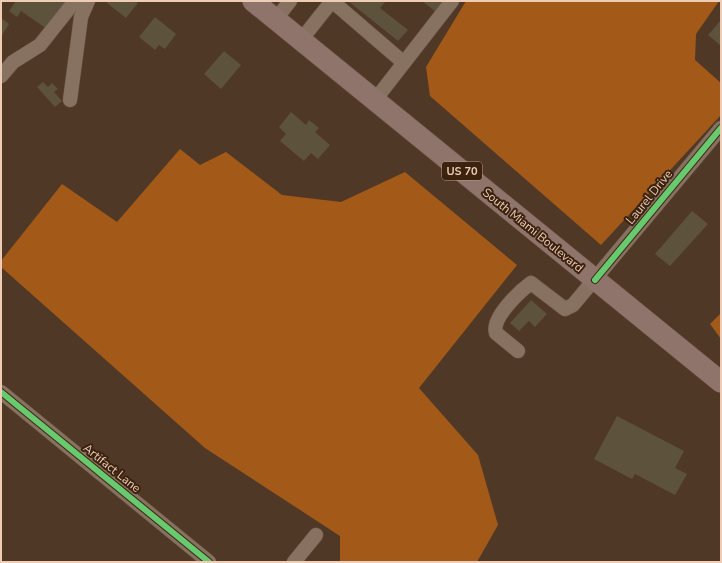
<svg xmlns="http://www.w3.org/2000/svg" width="722" height="563" font-family="'Nunito Sans',sans-serif">
	<style>
		.forest { fill: #a35a19 }
		.building { fill: #5d523b }
		.lines { fill: none; stroke-linecap: round; stroke-linejoin: round }
		.minor-casing { stroke: #6b5647; stroke-width: 15 }
		.highway-casing { stroke: #6b5647; stroke-width: 22 }
		.minor { stroke: #877262; stroke-width: 14 }
		.highway { stroke: #8f746c; stroke-width: 21 }
		.cycleway-casing { stroke: #3c2310; stroke-width: 8 }
		.cycleway { stroke: #67ca6e; stroke-width: 6 }
		.labels { text-anchor: middle; stroke-width: 4; stroke-linejoin: round; paint-order: stroke }
		.shield { fill: #3c2310; stroke: #b99984; stroke-width: 1 }
		.shield-label { font-size: 11px; font-weight: bold; fill: #eeccb6 }
		.street-label { font-size: 12px; fill: #eeccb6; stroke: #3c2310 }
	</style>
	<rect width="100%" height="100%" fill="#503826"/>
	<path class="forest" d="M 466,1 L 719,1 L 696,34 L 695,60 L 721,83 L 721,115 L 601,245 L 430,96 L 426,67 Z
		M 180,149 L 200,165 L 226,152 L 282,195 L 341,202 L 405,172 L 517,265 L 419,388 L 478,455 L 498,525 L 477,562 L 340,562 L 340,536 L 205,448 L 1,267 L 1,261 L 62,184 L 117,222 Z
		M 721,313 L 721,339 L 710,324 Z"/>
	<path class="building" d="M 16,1 L 68,1 L 47,29 L 21,11 L 17,17 L 9,11 Z
		M 109,1 L 135,1 L 138,3 L 126,18 L 107,3 Z
		M 348,1 L 386,1 L 380,8 L 408,30 L 398,41 Z
		M 422,1 L 441,1 L 447,6 L 440,15 Z
		M 155,17 L 176,34 L 165,49 L 159,45 L 155,50 L 139,37 Z
		M 1,18 L 9,24 L 1,37 Z
		M 721,20 L 721,46 L 708,35 Z
		M 224,51 L 241,65 L 221,89 L 204,74 Z
		M 43,82 L 48,87 L 52,83 L 58,89 L 54,92 L 62,101 L 55,107 L 37,87 Z
		M 291,112 L 306,125 L 309,120 L 319,128 L 315,132 L 330,145 L 318,159 L 311,153 L 304,161 L 280,141 L 286,134 L 279,127 Z
		M 692,211 L 708,224 L 670,266 L 655,254 Z
		M 531,300 L 547,314 L 535,327 L 529,321 L 519,331 L 510,323 Z
		M 617,416 L 684,451 L 675,468 L 687,474 L 675,495 L 635,474 L 632,479 L 594,459 Z"/>
	<g class="lines">
		<g class="minor-casing">
			<path id="minor" d="M 332,1 L 404,63
				M 276,19 L 290,1
				M 301,40 L 332,1
				M 1,76 L 13,62 L 40,45 L 75,1
				M 70,100 L 81,17 L 88,1
				M 375,100 L 452,1
				M 518,351 L 496,333 C 491,318 520,291 531,283 L 565,309 L 573,305 L 721,128
				M 1,392 L 209,562
				M 294,562 L 316,535"/>
		</g>
		<g class="highway-casing">
			<path id="highway" d="M 253,1 L 721,382"/>
		</g>
		<use href="#minor" class="minor"/>
		<use href="#highway" class="highway"/>
		<g class="cycleway-casing">
			<path id="cycleway" d="M 595,280 L 721,128
				M 1,392 L 209,562"/>
		</g>
		<use href="#cycleway" class="cycleway"/>
	</g>
	<g class="labels">
		<rect class="shield" x="442" y="162" width="40" height="18" rx="3"/>
		<g class="shield-label">
			<text x="462" y="175">US 70</text>
		</g>
		<g class="street-label">
			<text transform="translate(649 197) rotate(-51)" y="4">Laurel Drive</text>
			<text transform="translate(533 230) rotate(39)" y="4">South Miami Boulevard</text>
			<text transform="translate(112 468) rotate(39)" y="4">Artifact Lane</text>
		</g>
	</g>
	<rect width="722" height="563" fill="none" stroke="#eeccb6" stroke-width="4"/>
</svg>
